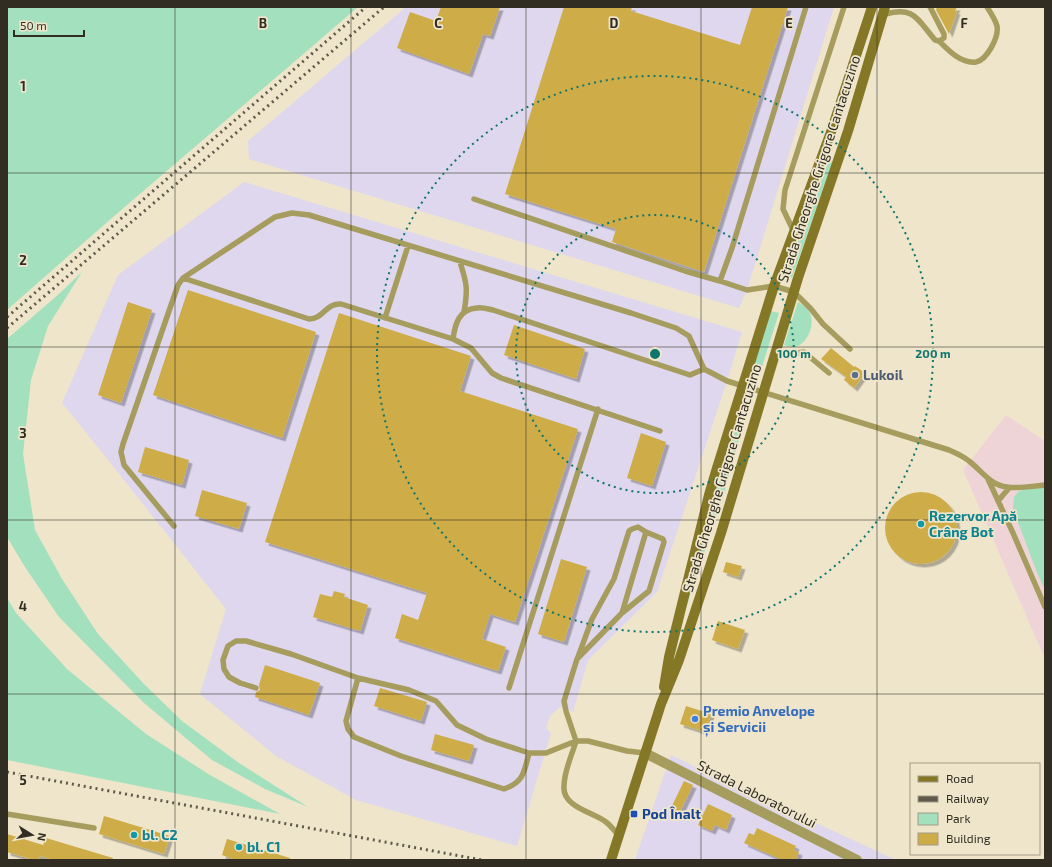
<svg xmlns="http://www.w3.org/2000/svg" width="1052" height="867" font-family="'Exo 2',sans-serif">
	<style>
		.commercial { fill: #eed4d7 }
		.industrial { fill: #ded7ed }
		.green { fill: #a3e0bd }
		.building { fill: #ceac46; filter: url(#shadow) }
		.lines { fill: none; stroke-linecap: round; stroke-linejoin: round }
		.service { stroke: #a69c5d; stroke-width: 5.5 }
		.minor { stroke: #a69c5d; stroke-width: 10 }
		.secondary { stroke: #847726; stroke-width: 10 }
		.rail { stroke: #5e594b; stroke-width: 3; stroke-dasharray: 2 4; stroke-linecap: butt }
		.grid { fill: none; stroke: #312d23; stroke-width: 1; stroke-opacity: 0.55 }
		.ring { fill: none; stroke: #0f766e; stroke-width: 2; stroke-dasharray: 2 4 }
		.service-dot { fill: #5c6f8a; stroke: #eee5cb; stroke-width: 1.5 }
		.culture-dot { fill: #0f9aa8; stroke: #eee5cb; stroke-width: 1.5 }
		.shop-dot { fill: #3f7fe0; stroke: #eee5cb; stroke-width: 1.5 }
		.transit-dot { fill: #1a4fb4; stroke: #eee5cb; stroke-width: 1.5 }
		.labels { text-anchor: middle; stroke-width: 3.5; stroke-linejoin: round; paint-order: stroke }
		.street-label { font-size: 14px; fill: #312d23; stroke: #eee5cb }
		.service-label { font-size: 14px; font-weight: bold; fill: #4e5e75; stroke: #eee5cb; text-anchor: start }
		.culture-label { font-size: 14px; font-weight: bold; fill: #0d838f; stroke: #eee5cb; text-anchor: start }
		.shop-label { font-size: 14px; font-weight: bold; fill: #366cbe; stroke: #eee5cb; text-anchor: start }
		.transit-label { font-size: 14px; font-weight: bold; fill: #164399; stroke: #eee5cb; text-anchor: start }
		.grid-label { font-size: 13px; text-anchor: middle; font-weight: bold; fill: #312d23; stroke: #eee5cb; stroke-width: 3.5; stroke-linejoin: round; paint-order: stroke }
		.centre { fill: #0f766e; stroke: #eee5cb; stroke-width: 2 }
		.ring-label { font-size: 12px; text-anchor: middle; font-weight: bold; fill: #0f766e; stroke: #eee5cb; stroke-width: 3.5; stroke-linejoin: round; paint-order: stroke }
	</style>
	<defs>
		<filter id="shadow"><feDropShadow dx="3.5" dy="3.5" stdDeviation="0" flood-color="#0004"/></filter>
	</defs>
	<rect width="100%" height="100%" fill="#eee5cb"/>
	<path class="commercial" d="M 1006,415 L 1045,441 L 1045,659 L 963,470 Z"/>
	<path class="industrial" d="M 406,7 L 834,7 L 747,290 L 739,308 L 249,159 L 248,141 Z
		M 244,182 L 742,332 L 727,381 L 657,592 L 588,660 L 573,712 L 560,707 L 550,716 L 546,728 L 551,733 L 517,846 L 356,800 L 276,756 L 200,694 L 226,609 L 105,456 L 62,403 L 118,275 Z
		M 671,755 L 706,772 L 896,860 L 635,860 Z"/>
	<path class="green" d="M 7,7 L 358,7 C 241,108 123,207 7,310 Z
		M 832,159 L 832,163 L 792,278 L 786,274 L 829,160 Z
		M 82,272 L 48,326 L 31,380 L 23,454 L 35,530 L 62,579 L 98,634 L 144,684 L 182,721 L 239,763 L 308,807 L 265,789 L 212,760 L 144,703 L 59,617 L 25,567 L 7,537 L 7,339 L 60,293 Z
		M 798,302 C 803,305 807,308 810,313 C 815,324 808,345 794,347 C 791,347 787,346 784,345 Z
		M 771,311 L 779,313 L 759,376 L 751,374 Z
		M 737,426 L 742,429 L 726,487 L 687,605 L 682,614 L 717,483 Z
		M 1035,487 L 1045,487 L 1045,589 L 1043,586 L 1036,570 L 1013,509 L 1014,497 L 1019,491 Z
		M 7,598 L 16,613 L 67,669 L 146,734 L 210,775 L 280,814 L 7,760 Z"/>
	<path class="building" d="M 441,7 L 500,7 L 490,36 L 483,34 L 469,74 L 397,48 L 410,12 L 436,21 Z
		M 564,7 L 632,7 L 631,11 L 740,45 L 752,7 L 788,7 L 704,272 L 612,242 L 616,229 L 505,194 Z
		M 937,7 L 957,7 L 955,11 L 957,11 L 949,34 L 936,10 Z
		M 188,290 L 316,332 L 282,438 L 153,395 Z
		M 128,302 L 152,310 L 121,403 L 98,395 Z
		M 339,313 L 471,356 L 460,391 L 578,429 L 515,622 L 490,614 L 482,639 L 506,647 L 498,671 L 395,638 L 402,614 L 418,620 L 427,593 L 265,542 Z
		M 514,325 L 585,349 L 576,379 L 504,355 Z
		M 831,348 L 854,367 L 855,366 L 865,373 L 854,388 L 844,380 L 846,377 L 821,359 Z
		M 641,433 L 666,442 L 652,486 L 627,478 Z
		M 145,447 L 189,460 L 182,485 L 138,472 Z
		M 202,490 L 247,503 L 239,529 L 195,516 Z
		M885 528a36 36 0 1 1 72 0a36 36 0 1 1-72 0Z
		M 561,559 L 587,567 L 564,642 L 538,634 Z
		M 726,562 L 742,566 L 738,577 L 723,572 Z
		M 334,591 L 345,594 L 344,597 L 368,605 L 360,631 L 313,617 L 320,594 L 332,597 Z
		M 718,621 L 745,630 L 738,649 L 712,640 Z
		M 265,665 L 320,683 L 309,715 L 255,697 L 256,692 L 260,690 L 259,685 Z
		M 380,688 L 427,702 L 421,721 L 374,706 Z
		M 686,706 L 711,714 L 705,732 L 680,724 Z
		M 435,734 L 474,745 L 469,761 L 431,750 Z
		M 684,781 L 693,785 L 679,814 L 670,810 Z
		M 708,804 L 732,815 L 726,830 L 715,825 L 712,831 L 698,825 Z
		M 104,816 L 170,836 L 164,854 L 99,834 Z
		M 757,828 L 796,846 L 794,850 L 799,852 L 796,860 L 782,860 L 744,843 L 749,833 L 754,835 Z
		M 7,834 L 43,845 L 46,838 L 113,858 L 112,860 L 54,860 L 40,856 L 39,860 L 34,860 L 7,852 Z
		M 227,839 L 290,858 L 290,860 L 236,860 L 222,855 Z"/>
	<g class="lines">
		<path class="service" d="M 883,15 C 914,5 917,19 935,40 L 939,41 L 944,38 L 944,34 L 930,7
			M 939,41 C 948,50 961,64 976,62 C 987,60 999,37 997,26 C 995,19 991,13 987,7
			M 474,199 L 685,271 L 720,281 L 732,248 L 806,7
			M 794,232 L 783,209 L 785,190 L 844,7
			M 460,262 C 467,284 468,289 464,312
			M 183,278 L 309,319 C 324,319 325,303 341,304 L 453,339
			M 720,281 L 747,290 L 774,286 L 794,292 L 811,309 L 823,324 L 850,349
			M 385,318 L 408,246
			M 774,356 L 804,352 L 829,373
			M 660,431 L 501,378 L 492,373 L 471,348 L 453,339 C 455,324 459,309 477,308 C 482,307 488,309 493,310 L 690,375 L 704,369
			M 988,479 L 1013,533 L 1045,607
			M 998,501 L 1009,488
			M 174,526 L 124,465 L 121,452 L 123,444 L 178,285 L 183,278 L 275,217 L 292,213 L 309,215 L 631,313 L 676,328 L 689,336 L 704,369 L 727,381 L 949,450 C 956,453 963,456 969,461 C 982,471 990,485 1007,487 C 1019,489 1033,486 1045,485
			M 578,657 L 592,619 L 614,579 L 629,531 L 632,529 L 638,527 L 646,532
			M 358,678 L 346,721 L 348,729 L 354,737 L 401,756 L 504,789 C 524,782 524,772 529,753 L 546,753 L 576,741 L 566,711 L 564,701 L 577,659 L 622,613 L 649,591 L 664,542 L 663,539 L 646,532 L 622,613
			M 256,688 L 240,683 L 229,677 L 224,669 L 223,660 L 228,646 L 236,641 L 246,641 L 291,654 L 358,678 L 409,690 L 436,701 L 457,725 L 486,739 L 529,753
			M 509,688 L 598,409
			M 7,814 L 94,828
			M 619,836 C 615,831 611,826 606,822 C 593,812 562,807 564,786 C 564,771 572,755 576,741 L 588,741 L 627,751 L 645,753"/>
		<path class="minor" d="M 645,753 L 857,860"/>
		<path class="secondary" d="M 664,687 L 669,657 L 709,495 L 717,468 L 774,286 L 831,132 L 872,7
			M 611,860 L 661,704 L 679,660 L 721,533 L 798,278 L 848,131 L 885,7"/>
		<path class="rail" d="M 7,317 L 366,7
			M 7,328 L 384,7
			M 7,772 L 482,860"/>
	</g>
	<path class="grid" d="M 175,7 L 175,860M 351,7 L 351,860M 526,7 L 526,860M 701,7 L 701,860M 877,7 L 877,860M 7,173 L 1045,173M 7,347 L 1045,347M 7,520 L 1045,520M 7,694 L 1045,694"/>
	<g class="ring">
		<circle cx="655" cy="354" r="139"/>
		<circle cx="655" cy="354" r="278"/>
	</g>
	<circle class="service-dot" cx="855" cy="375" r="4"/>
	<g class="culture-dot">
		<circle cx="921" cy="524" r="4"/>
		<circle cx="134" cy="835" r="4"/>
		<circle cx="239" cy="847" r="4"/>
	</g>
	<circle class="shop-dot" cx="695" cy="719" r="4"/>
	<rect class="transit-dot" x="630" y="810" width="8" height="8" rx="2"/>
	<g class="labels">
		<g class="street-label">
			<text transform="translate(819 169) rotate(-72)" y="5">Strada Gheorghe Grigore Cantacuzino</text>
			<text transform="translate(722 478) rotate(-73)" y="5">Strada Gheorghe Grigore Cantacuzino</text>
			<text transform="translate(757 794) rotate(27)" y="5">Strada Laboratorului</text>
		</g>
		<g class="service-label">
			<text x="863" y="380">Lukoil</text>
		</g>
		<g class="culture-label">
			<text x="929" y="521">Rezervor Apă<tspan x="929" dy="16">Crâng Bot</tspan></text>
			<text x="142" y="840">bl. C2</text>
			<text x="247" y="852">bl. C1</text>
		</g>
		<g class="shop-label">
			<text x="703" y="716">Premio Anvelope<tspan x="703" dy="16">și Servicii</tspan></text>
		</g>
		<g class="transit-label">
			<text x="642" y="819">Pod Înalt</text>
		</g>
	</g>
	<g class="grid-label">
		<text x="263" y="28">B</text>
		<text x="438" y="28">C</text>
		<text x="614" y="28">D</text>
		<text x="789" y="28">E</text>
		<text x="964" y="28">F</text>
		<text x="23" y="91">1</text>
		<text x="23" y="265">2</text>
		<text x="23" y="438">3</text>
		<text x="23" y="611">4</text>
		<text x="23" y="785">5</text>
	</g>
	<circle cx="655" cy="354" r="6" class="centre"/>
	<g class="ring-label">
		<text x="794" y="358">100 m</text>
		<text x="933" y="358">200 m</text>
	</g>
	<rect width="1052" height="867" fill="none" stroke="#312d23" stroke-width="16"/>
	<rect x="910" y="763" width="130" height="92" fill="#eee5cb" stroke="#a29b88"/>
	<rect x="918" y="776" width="20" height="6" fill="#847726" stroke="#a29b88"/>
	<text x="946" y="783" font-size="12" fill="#312d23">Road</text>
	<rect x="918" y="796" width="20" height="6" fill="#5e594b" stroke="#a29b88"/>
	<text x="946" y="803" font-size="12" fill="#312d23">Railway</text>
	<rect x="918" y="813" width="20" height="12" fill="#a3e0bd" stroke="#a29b88"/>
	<text x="946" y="823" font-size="12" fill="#312d23">Park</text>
	<rect x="918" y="833" width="20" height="12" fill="#ceac46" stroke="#a29b88"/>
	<text x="946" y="843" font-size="12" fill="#312d23">Building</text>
	<g transform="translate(32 835) rotate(101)" stroke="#eee5cb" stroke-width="3" paint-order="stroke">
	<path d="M0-3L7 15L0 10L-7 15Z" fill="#312d23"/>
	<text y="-6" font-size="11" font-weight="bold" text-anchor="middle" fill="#312d23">N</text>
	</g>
	<path d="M14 30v6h70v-6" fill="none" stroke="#312d23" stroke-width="2"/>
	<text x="20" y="30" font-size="12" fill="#312d23" stroke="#eee5cb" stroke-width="3" paint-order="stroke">50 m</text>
</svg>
